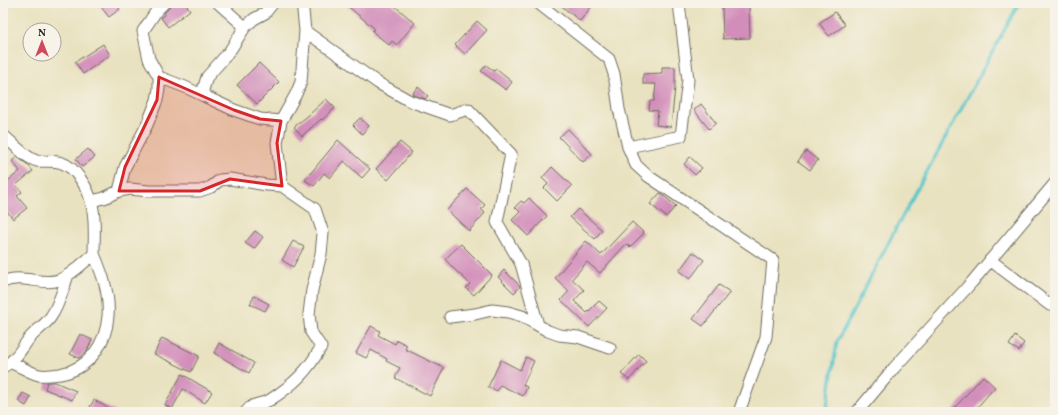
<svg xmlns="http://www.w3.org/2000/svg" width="1058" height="415" font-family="Vollkorn,serif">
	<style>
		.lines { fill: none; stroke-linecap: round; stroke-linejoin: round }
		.stream { stroke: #58c6cb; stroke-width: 3 }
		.building { fill: #d28dba }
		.street-casing { stroke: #6e6b5f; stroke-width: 13 }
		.street { stroke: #fff; stroke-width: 11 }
		.marked { fill: #d62828; fill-opacity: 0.2; stroke: #d62828; stroke-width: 3; stroke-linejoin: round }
	</style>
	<rect width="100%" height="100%" fill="#f7f3e8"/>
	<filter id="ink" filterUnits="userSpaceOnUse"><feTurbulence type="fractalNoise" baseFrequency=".025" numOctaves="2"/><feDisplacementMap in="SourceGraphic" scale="8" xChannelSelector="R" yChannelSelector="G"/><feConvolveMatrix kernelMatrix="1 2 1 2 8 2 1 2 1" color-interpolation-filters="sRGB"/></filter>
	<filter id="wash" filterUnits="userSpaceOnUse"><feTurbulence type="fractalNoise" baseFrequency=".012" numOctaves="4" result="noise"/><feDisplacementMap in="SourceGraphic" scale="16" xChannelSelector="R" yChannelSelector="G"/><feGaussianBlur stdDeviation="0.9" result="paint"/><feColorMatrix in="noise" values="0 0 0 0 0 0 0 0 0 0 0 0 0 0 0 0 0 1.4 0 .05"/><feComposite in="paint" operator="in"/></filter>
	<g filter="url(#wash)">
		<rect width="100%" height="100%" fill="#e9e2c0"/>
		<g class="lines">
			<path class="stream" d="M 826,412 L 837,342 L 895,230 L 1019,3"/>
		</g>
		<g id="blocks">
			<path class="building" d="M 98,3 L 115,3 L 120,9 L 109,17 Z
				M 171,3 L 185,3 L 190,10 L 168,27 L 161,18 L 165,15 L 164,13 L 169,8 Z
				M 344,3 L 391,3 L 415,23 L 397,45 L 392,41 L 389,45 L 372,31 L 375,29 Z
				M 558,3 L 585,3 L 591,7 L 580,21 Z
				M 749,6 L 750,38 L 723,39 L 722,7 Z
				M 835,12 L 845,25 L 829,36 L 819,23 Z
				M 477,21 L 487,30 L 465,54 L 455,45 Z
				M 103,44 L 110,55 L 83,74 L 75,62 Z
				M 259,63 L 279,82 L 257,104 L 237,85 Z
				M 486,65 L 494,71 L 496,69 L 512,82 L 506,90 L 481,71 Z
				M 662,67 L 675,67 L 675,87 L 671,127 L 656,125 L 658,111 L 649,110 L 650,101 L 654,101 L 656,84 L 643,84 L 643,74 L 662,73 Z
				M 418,87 L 428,96 L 425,99 L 412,94 Z
				M 326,99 L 335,108 L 322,120 L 321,119 L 302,136 L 294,127 L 310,114 Z
				M 701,104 L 716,123 L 709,129 L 694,110 Z
				M 360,118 L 369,126 L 362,134 L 353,125 Z
				M 568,129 L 592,154 L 583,162 L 559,137 Z
				M 338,140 L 370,169 L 362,178 L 344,161 L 330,178 L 324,173 L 314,186 L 305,180 Z
				M 400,142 L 412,152 L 388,180 L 376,169 Z
				M 88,149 L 95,157 L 82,167 L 76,159 Z
				M 806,151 L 818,160 L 810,170 L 798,161 Z
				M 17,157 L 27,164 L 33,171 L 16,185 L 22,192 L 17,196 L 27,208 L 13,219 L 3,206 L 3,185 L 20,171 L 12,161 Z
				M 690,157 L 702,168 L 695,175 L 684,164 Z
				M 552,167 L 572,186 L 557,201 L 544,188 L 548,184 L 542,178 Z
				M 467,189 L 485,205 L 481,209 L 485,213 L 469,231 L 447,210 Z
				M 660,193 L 676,206 L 666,217 L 650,204 Z
				M 529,198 L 547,216 L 528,236 L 512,220 L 520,212 L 515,207 L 521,201 L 524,203 Z
				M 578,209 L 602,230 L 595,239 L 570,217 Z
				M 632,222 L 644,233 L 630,247 L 626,244 L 600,273 L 587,262 L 572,279 L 584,290 L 574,301 L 587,313 L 599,301 L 607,308 L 589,327 L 561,300 L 569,291 L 555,278 L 586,241 L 601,255 Z
				M 255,231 L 263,237 L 254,249 L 245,243 Z
				M 293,241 L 304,247 L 293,267 L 282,260 Z
				M 461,244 L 492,275 L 474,295 L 466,288 L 470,284 L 453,268 L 445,259 Z
				M 693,252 L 704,260 L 690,279 L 679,271 Z
				M 504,270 L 519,285 L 520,287 L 514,293 L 498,277 Z
				M 719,285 L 730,292 L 703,326 L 693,319 Z
				M 254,296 L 269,304 L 265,311 L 250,304 Z
				M 371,326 L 380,331 L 378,335 L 395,344 L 397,340 L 407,345 L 405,349 L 444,368 L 430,396 L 395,378 L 400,368 L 386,361 L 387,359 L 371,350 L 366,358 L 356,353 Z
				M 80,334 L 92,340 L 87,351 L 79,358 L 70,354 Z
				M 1015,336 L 1024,343 L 1019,351 L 1009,345 Z
				M 162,338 L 199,356 L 191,372 L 154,354 Z
				M 219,343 L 254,363 L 249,373 L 214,353 Z
				M 639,354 L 646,361 L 629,380 L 621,374 Z
				M 526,357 L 534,361 L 523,385 L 527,387 L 523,396 L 500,385 L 497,391 L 488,387 L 501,360 L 520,370 Z
				M 182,374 L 212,392 L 205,403 L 183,389 L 172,409 L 165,405 Z
				M 983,376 L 995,387 L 973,412 L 951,412 Z
				M 47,382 L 55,382 L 76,391 L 72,400 L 45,389 Z
				M 23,393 L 31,397 L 26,406 L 18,401 Z
				M 94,400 L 116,412 L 87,412 Z"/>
		</g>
	</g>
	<g filter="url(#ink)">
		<use href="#blocks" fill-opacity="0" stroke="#6e6b5f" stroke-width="1"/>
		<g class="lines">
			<g class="street-casing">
				<path id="street" d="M 218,3 L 245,27
					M 273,3 L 265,13 L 254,19 L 245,27 L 229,52 L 207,77 L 203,90 L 204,96 L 234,110 L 260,119 L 281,121
					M 538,3 L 609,59 L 614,74 L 619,109 L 628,147 L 636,165 L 648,176 L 773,260 L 766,337 L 739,412
					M 305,31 L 378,83 L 410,101 L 450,115 L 468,109 L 511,154 L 497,222 L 521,264 L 538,325
					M 159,77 L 185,87 L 204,96
					M 3,135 C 13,143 25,158 37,161 C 46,162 54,160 62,163 C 75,167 88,188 91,201 C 96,217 94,237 94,254 C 84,262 72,275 59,280 C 41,286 21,273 3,282
					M 628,147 L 681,136 L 688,80 L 679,3
					M 119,191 L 125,167 L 147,125 L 157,100 L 159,89 L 159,77 L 149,59 L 143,31 L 157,10 L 164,3
					M 91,201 L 104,198 L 119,191 L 130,189 L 149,191 L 200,191 L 211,187 L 220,180 L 230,179 L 267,185 L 282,186
					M 990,260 L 1050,305 L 1055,300
					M 450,317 L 475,314 L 492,310 L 508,312 L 522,316 L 548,331 L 559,335 L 578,337 L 610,348
					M 11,363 C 21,366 28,372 39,375 C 45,376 53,375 60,374 C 89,369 106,344 108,316 C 110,294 102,273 94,254
					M 3,367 C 15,361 20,351 28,340 C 34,332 44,326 50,318 C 59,306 63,289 68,275
					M 246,412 C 253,402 261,405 270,400 C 293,385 308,371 321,347 L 311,332 L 309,314 L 312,290 L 321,254 L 323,233 L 315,209 L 282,186 L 277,143 L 281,121 L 296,94 L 301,82 L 305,31 L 303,11 L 304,3
					M 857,412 L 894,368 L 972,282 L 1055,183"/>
			</g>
			<use href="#street" class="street"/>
		</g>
	</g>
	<path class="marked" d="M 159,77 L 234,110 L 260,119 L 281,121 L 277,143 L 282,186 L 230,179 L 200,191 L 119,191 L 125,167 L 157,100 Z"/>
	<rect width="1058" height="415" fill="none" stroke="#f7f3e8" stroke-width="16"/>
	<g transform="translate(42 42)"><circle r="19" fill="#f7f3e8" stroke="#a5a39c"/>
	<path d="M0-3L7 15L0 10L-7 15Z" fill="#d1495b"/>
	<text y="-6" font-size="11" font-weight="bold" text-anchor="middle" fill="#2b2b2b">N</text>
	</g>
</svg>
